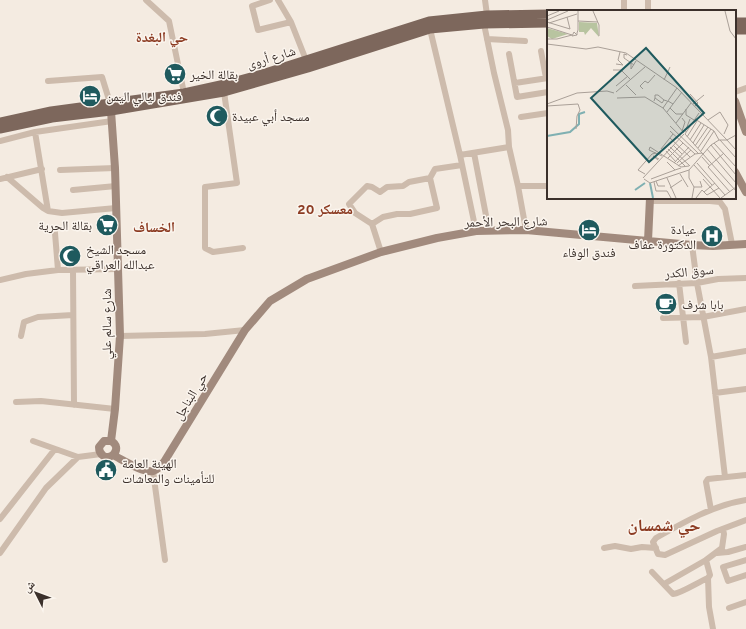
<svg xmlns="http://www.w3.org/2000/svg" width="746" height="629" font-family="Overpass,'Noto Naskh Arabic',sans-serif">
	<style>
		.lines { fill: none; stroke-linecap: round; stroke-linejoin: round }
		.street { stroke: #cdbbac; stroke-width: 6 }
		.secondary { stroke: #a18a7d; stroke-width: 8 }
		.primary { stroke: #7d675c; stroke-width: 9 }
		.labels { text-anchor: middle; stroke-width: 3; stroke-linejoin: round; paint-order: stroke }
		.street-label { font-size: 13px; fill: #3b302b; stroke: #fbf5ee }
		.poi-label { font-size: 13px; fill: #3b302b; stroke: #fbf5ee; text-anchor: start }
		.neighbourhood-label { font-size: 14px; font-weight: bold; fill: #8c3b22; stroke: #fbf5ee }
		.district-label { font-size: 17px; font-weight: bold; fill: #8c3b22; stroke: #fbf5ee }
		.inset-river { fill: none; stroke: #7fb0b2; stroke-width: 2 }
		.inset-road { fill: none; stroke: #aaa098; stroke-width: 1 }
		.view { fill: #1f5a5e; fill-opacity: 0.15; stroke: #1f5a5e; stroke-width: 2 }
		.inset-edge { fill: none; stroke: #3b302b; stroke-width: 2 }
	</style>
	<rect width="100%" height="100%" fill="#f4ebe1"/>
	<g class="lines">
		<path class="street" d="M 146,0 L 169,21 L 184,93
			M 270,0 L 252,6 L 258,30 L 291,22
			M 278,0 L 291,22 L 306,60
			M 485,0 L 487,15
			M 624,11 L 624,0
			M 648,11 L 648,0
			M 484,24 L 494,73 L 508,130 L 509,147
			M 430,29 L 460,155 L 476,231
			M 487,39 L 525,41
			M 541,51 L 546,78
			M 509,54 L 517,97 L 548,92
			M 48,81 L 102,77 L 110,103
			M 515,83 L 548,78
			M 224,92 L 237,183 L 205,187 L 205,248 L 213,252 L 243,248
			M 735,92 L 746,88
			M 521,117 L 548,113
			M 35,132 L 112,121
			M 0,141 L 35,132 L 48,211 L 43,208 L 7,177
			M 474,153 L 489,231
			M 460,155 L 509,147 L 518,186 L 526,230
			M 60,170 L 115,168
			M 0,179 L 42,169
			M 518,186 L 548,186
			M 73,190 L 116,186
			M 708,198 L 710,201 L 720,202 L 725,209 L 732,244
			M 651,201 L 710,201
			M 48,211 L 62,213 L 116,208
			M 372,224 L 355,213 L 349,204 L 367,186 L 372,187 L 380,192 L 387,187 L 403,186 L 409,182 L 430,178
			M 55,233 L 58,270
			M 692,245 L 697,283 L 711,357 L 725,477
			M 381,252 L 372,224 L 383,217 L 397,214 L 410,214 L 437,208 L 430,178 L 435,169 L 462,165
			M 73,270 L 74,405
			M 0,280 L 26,274 L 58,270 L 118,269
			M 679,283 L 686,342
			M 635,286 L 697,283 L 718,279 L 746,278
			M 663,318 L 703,317 L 746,309
			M 21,336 L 24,322 L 38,317 L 73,315
			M 120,336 L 205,334 L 245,330
			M 711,357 L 746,351
			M 715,393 L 746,389
			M 16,402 L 41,401 L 115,409
			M 33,441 L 78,457
			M 153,471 L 165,560
			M 746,500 C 714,505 684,522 656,538 L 653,542 L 658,554 L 665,555 L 717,531 L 746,520
			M 711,510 L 706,482 L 708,479 L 746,475
			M 0,519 L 55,449
			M 604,548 L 615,546 L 631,549 L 642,547 L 656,548
			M 0,553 L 46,488 L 78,457 L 101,454
			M 717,553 L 728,552 L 746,547
			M 746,560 L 723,567 L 728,581 L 746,575
			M 652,572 L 673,594 C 682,593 698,582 708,578
			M 664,584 L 706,560
			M 729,608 L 746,602
			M 713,629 L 709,607 L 708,578 L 710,575 L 706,560 L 722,548 L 724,534 L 723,529"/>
		<path class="secondary" d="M 735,101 L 746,132
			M 735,172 L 746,192
			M 648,241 L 650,198
			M 111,441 L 115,409 L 120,336 L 115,168 L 111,111
			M 113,455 C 118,450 117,444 111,441 L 104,441 L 99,447 C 99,455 106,460 113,455 C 123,460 143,473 153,471 C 158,469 161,466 164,462 L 245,330 L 270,301 L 307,279 L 381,252 L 437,238 L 476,231 L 526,230 L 692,245 L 713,246 L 746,244"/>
		<path class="primary" d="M 735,22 L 746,22
			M 735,30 L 746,30
			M 0,122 L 51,111 L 184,93 L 225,84 L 262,74 L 429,21 L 487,15 L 548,14
			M 0,129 L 52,118 L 111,111 L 224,92 L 308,68 L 430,29 L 484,24 L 548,23"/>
	</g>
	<defs>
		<g id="supermarket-disc" transform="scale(1.15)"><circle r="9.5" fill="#1f5a5e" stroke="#fbf5ee"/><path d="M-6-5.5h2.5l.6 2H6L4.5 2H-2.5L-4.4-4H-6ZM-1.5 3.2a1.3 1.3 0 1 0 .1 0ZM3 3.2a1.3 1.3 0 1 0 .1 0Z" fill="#fff"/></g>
		<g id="hotel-disc" transform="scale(1.15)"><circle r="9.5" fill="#1f5a5e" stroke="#fbf5ee"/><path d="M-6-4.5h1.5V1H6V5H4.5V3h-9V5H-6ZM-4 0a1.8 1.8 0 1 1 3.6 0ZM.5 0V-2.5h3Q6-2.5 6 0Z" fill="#fff"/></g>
		<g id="mosque-disc" transform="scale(1.15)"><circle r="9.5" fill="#1f5a5e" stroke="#fbf5ee"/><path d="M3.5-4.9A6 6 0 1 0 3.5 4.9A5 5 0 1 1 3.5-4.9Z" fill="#fff"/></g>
		<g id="hospital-disc" transform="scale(1.15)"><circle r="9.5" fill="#1f5a5e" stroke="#fbf5ee"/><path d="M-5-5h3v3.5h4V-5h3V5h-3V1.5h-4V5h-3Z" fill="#fff"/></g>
		<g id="cafe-disc" transform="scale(1.15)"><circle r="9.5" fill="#1f5a5e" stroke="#fbf5ee"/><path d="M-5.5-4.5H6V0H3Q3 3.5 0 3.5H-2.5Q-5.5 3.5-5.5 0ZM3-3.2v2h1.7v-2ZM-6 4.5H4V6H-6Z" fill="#fff"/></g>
		<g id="civic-disc" transform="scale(1.15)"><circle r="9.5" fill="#1f5a5e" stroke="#fbf5ee"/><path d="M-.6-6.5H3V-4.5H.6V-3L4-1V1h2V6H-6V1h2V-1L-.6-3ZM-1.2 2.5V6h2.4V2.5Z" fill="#fff"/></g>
	</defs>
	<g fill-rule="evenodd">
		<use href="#supermarket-disc" x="175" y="74"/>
		<use href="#hotel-disc" x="90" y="96"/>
		<use href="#mosque-disc" x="217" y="116"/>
		<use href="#supermarket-disc" x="107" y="225"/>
		<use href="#hotel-disc" x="589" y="230"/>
		<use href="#hospital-disc" x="712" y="236"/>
		<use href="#mosque-disc" x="70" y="256"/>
		<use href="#cafe-disc" x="666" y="304"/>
		<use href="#civic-disc" x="106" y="470"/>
	</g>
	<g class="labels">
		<g class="street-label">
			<text transform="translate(271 57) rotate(-17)" y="5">شارع أروى</text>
			<text transform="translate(506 221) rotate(-1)" y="5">شارع البحر الأحمر</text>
			<text transform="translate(689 271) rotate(-5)" y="5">سوق الكدر</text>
			<text transform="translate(106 324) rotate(-90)" y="5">شارع سالم علي</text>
			<text transform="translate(190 396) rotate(-59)" y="5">حي البناجل</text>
		</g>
		<g class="poi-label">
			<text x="190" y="79">بقالة الخير</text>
			<text x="106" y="101">فندق ليالي اليمن</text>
			<text x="232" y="121">مسجد أبي عبيدة</text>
			<text x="92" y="230" text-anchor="end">بقالة الحرية</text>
			<text x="696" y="234" text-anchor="end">عيادة<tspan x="696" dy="15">الدكتورة عفاف</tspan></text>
			<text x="86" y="254">مسجد الشيخ<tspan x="86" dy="15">عبدالله العراقي</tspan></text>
			<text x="589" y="257" text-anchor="middle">فندق الوفاء</text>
			<text x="682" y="309">بابا شرف</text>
			<text x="122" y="468">الهيئة العامة<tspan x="122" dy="15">للتأمينات والمعاشات</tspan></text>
		</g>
		<g class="neighbourhood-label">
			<text x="162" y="42">حي البغدة</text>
			<text x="325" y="214">معسكر 20</text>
			<text x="154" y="232">الخساف</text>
		</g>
		<g class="district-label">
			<text x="664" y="531">حي شمسان</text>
		</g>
	</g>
	<g transform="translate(547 10)">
		<rect width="189" height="189" fill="#f4ebe1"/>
		<path d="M 32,12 L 50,13 L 52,27 L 44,18 L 38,25 L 37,22 L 32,22 ZM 0,18 L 21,24 L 5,29 L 0,26 Z" fill="#b8c4a0"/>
		<path class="inset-river" d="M 0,126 L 23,122 L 32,114 L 32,104 L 38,102M 103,173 L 106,188M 88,180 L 98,173"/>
		<path class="inset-road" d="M 46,1 L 52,15 L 52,26M 178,1 L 183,21 L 189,29M 0,6 L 12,1M 0,10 L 21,1M 31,11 L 51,12M 0,12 L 23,19 L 20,7M 2,13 L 30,4M 0,17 L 25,25M 30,25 L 27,22 L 25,26 L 30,25 L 30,23 L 31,20 L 31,1M 0,29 L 10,29 L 25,25M 0,34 L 39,39 L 51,37 L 79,43 L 130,78 L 180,130 L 189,125M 80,45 L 77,44 L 77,48 L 87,55M 84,53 L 84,59 L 89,51M 69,54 L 76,55 L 71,50 L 73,42M 66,60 L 74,60 L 84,70M 117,70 L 123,57M 79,75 L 89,85M 69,76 L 81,66M 96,79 L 93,76 L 98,71 L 101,73 L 108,65M 69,82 L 98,57M 143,84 L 151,93 L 148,96M 70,88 L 98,87 L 116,98 L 137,123M 108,88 L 108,85 L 111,85 L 117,90M 107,91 L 108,88 L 115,93 L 117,90 L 120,91M 0,94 L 30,83 L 60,81 L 67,83M 126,94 L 135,82M 146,94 L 157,85M 0,96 L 31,94 L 33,100 L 30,106 L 29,119M 116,98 L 130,78M 123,98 L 129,104 L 136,104M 139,99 L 139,105 L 147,110M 120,102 L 126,94 L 121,91M 148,109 L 167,121 L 172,130M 161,110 L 173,102 L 181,115 L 177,124M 129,113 L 144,93M 123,116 L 151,143M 123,121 L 148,144M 135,121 L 138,112 L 135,108M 138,122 L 143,109M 138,124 L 189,181M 138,124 L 152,103M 140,127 L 150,111M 123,128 L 143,147M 143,130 L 154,113M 173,130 L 189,148M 146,133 L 157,115M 167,133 L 189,157M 126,135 L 135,144M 164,135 L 189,165M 148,136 L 161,117M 103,137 L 134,157 L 142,156M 103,137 L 102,140 L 115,146M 123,137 L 143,156M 151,138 L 164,119M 114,139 L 126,124M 121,139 L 138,156M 160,139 L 189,173M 119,141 L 129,152M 154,141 L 167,121M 177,143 L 161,157 L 183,182M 155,147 L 163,156M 121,148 L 136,133M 111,150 L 106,146 L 112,149M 120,152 L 128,160 L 134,158M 127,153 L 142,137M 130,153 L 144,140M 150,153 L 178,185M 147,155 L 165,175M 131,156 L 148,144 L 155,143M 142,160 L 142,168 L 147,177 L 145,188M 98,164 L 91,160 L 105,144 L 109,143M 133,164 L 141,177M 96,168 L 137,124M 120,168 L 129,188M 97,169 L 103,173 L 142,160 L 164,135 L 172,130 L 180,130 L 189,140M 104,169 L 128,160M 156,169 L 173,188M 109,171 L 111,176 L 118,176M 107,172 L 109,181 L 120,181 L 124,188M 147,177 L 155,177 L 153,171M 123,178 L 135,170M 157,182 L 168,173M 149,188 L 155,180 L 160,185 L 172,178M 174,188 L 189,177"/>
		<path class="view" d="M 99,38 L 157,103 L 102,152 L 44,88 Z"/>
		<rect width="189" height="189" class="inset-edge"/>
	</g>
	<g transform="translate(36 593) rotate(312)" stroke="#fbf5ee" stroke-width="3" paint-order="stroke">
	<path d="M0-3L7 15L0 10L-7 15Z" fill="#3b302b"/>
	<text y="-6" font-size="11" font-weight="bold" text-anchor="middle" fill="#3b302b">ش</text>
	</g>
</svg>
